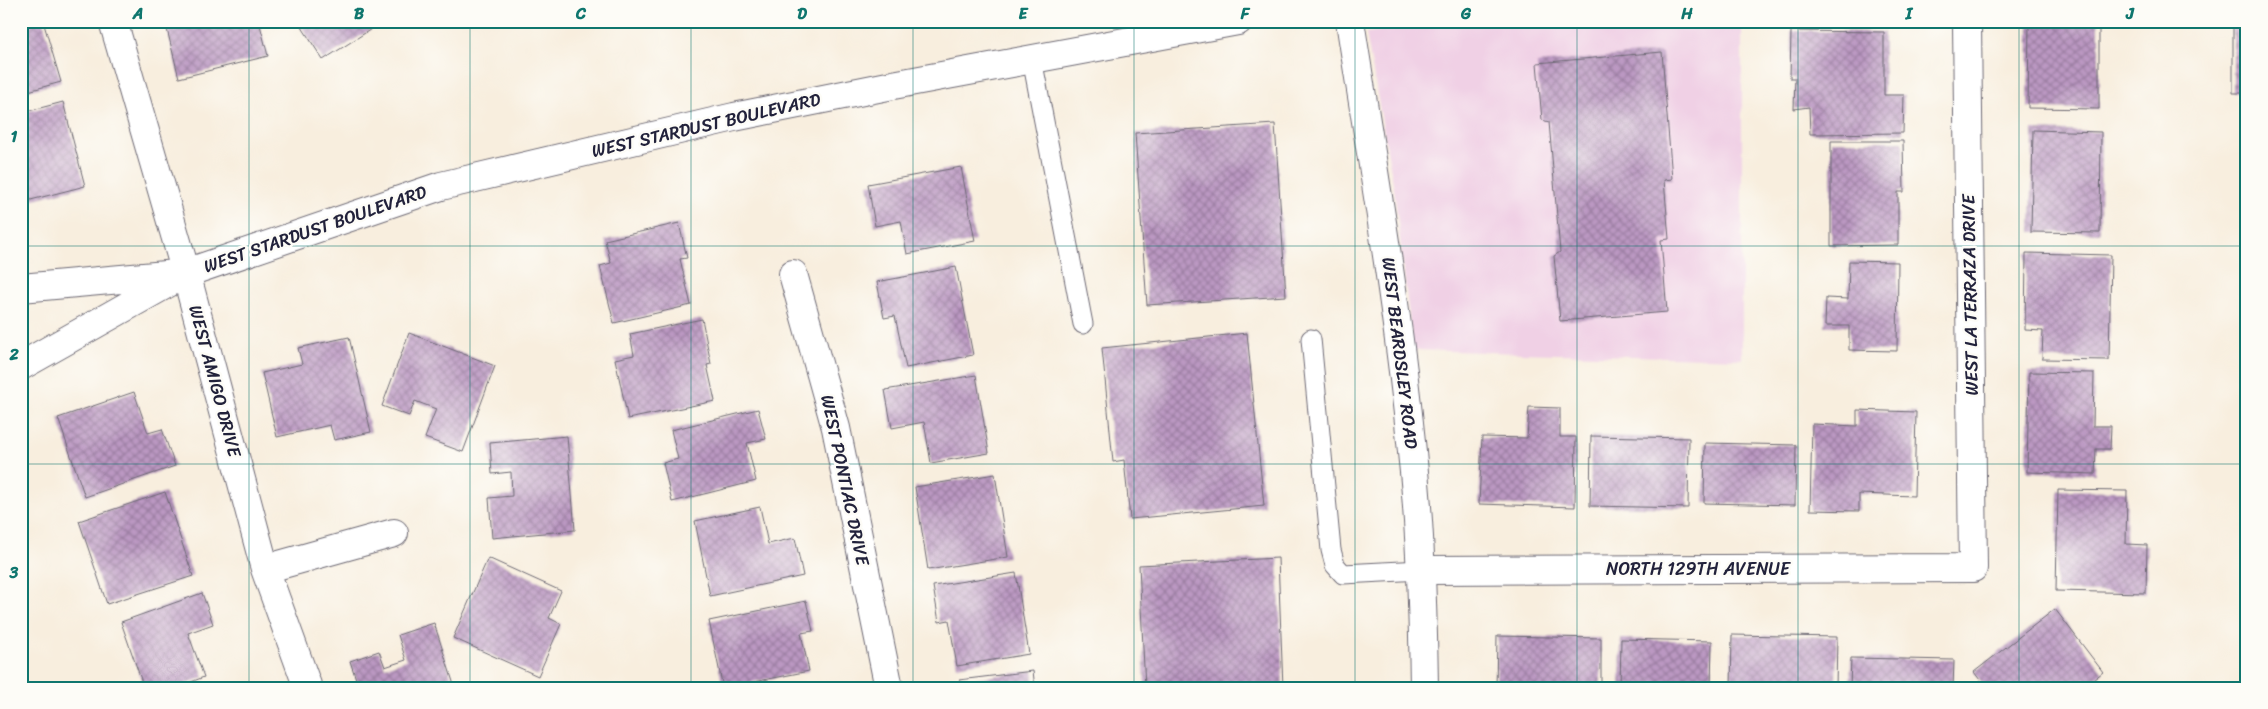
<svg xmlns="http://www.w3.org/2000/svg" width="2268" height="709" font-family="Sriracha,sans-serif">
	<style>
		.built { fill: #f0d0e5 }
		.building { fill: url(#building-cross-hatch) }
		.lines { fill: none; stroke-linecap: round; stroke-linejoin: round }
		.lane-casing { stroke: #6d6974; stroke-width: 21 }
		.street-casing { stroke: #6d6974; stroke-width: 30 }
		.secondary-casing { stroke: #6d6974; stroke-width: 30 }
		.lane { stroke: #fff; stroke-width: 19 }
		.street { stroke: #fff; stroke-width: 28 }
		.secondary { stroke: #fff; stroke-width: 28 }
		.grid { fill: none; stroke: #0f766e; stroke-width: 1; stroke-opacity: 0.55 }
		.labels { text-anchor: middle; stroke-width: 5; stroke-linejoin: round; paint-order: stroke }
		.street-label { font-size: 18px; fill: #22223b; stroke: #fdfcf7 }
		.neatline { fill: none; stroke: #0f766e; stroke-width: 2 }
		.grid-label { font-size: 16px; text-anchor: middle; font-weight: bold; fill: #0f766e }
	</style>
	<defs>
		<pattern id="building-cross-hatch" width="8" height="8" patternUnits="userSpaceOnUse" patternTransform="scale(1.25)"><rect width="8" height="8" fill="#bb98c2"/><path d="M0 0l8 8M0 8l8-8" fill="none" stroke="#987c9f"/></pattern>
	</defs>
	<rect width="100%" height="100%" fill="#fdfcf7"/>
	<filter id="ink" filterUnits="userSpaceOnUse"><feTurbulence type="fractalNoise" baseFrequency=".02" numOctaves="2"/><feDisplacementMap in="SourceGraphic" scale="10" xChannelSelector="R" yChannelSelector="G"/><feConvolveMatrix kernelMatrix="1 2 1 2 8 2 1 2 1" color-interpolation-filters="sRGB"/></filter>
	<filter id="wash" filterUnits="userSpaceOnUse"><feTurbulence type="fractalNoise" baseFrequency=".0096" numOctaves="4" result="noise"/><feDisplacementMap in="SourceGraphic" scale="20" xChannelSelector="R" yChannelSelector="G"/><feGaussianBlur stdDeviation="1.12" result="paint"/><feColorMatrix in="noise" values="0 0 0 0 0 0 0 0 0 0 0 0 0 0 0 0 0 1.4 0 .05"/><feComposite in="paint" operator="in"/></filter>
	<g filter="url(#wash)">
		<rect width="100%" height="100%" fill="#f8eede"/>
		<path class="built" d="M 1450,21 L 1742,21 L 1742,359 L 1413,350 L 1394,188 L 1366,33 Z"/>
		<g id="blocks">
			<path class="building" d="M 21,21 L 43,21 L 61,82 L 21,93 Z
				M 165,21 L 259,21 L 268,56 L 179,78 Z
				M 298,21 L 377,21 L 379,24 L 323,60 Z
				M 2029,21 L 2099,21 L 2099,109 L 2028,108 Z
				M 2233,21 L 2247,21 L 2247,93 L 2233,93 Z
				M 1791,31 L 1884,32 L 1884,95 L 1904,95 L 1903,133 L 1810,134 L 1809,107 L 1794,109 L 1795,78 L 1790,78 Z
				M 1662,52 L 1672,179 L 1664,180 L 1669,239 L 1661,240 L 1667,312 L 1560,321 L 1554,256 L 1560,252 L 1549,122 L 1542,120 L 1537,63 Z
				M 63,102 L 85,186 L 23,202 L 21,195 L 21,113 Z
				M 1275,124 L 1286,296 L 1147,305 L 1135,133 Z
				M 2033,130 L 2101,132 L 2100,233 L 2031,232 Z
				M 1831,141 L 1903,141 L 1904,192 L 1898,192 L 1898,245 L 1831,246 Z
				M 961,167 L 975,241 L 907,254 L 901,221 L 875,226 L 868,184 Z
				M 679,223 L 687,258 L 680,259 L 691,305 L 614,323 L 600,266 L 611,263 L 605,240 Z
				M 2026,253 L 2111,255 L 2109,360 L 2042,359 L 2043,331 L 2025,330 Z
				M 1849,261 L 1898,262 L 1897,351 L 1849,350 L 1849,326 L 1825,326 L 1826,298 L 1848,299 Z
				M 956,267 L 973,355 L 906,368 L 895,316 L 884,318 L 877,282 Z
				M 702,319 L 711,364 L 707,365 L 715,401 L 628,419 L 615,359 L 634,355 L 630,334 Z
				M 409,333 L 495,366 L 463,452 L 425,438 L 436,409 L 415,401 L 409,416 L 382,406 Z
				M 1247,333 L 1264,506 L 1130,519 L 1124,460 L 1113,462 L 1102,348 Z
				M 349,337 L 371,432 L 334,440 L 330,425 L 277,437 L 262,373 L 302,364 L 298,348 Z
				M 2029,372 L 2094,373 L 2093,426 L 2111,426 L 2110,449 L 2096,449 L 2095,474 L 2027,472 Z
				M 976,375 L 989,453 L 931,463 L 924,422 L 892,428 L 885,390 Z
				M 134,392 L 148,433 L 162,429 L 175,466 L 85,497 L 58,418 Z
				M 1529,407 L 1560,408 L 1560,437 L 1576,437 L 1575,507 L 1479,504 L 1482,437 L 1527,438 Z
				M 758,409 L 766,439 L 747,443 L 756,481 L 672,502 L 663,463 L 678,459 L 671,430 Z
				M 1857,410 L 1916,412 L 1914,496 L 1859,494 L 1859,511 L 1810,510 L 1812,424 L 1857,426 Z
				M 567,436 L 575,530 L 492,538 L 489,498 L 512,496 L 511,472 L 492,474 L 490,443 Z
				M 1591,436 L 1689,438 L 1688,508 L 1590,506 Z
				M 1705,443 L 1796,445 L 1795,505 L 1704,503 Z
				M 995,474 L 1008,557 L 928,570 L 915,487 Z
				M 2058,490 L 2127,491 L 2126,544 L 2147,545 L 2146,593 L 2056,591 Z
				M 165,492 L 193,576 L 107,604 L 79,521 Z
				M 760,507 L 768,544 L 795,538 L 803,576 L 710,596 L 695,521 Z
				M 488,558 L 561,591 L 549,618 L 561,624 L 538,676 L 453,638 Z
				M 1278,558 L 1283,688 L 1145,688 L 1139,565 Z
				M 1016,573 L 1029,654 L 957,666 L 949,620 L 939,622 L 933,586 Z
				M 202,593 L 213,624 L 188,633 L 204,677 L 175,688 L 144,688 L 121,622 Z
				M 806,601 L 813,631 L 801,633 L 809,671 L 723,688 L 709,621 Z
				M 2055,609 L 2103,672 L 2083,688 L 1986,688 L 1974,672 Z
				M 434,623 L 455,688 L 359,688 L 350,661 L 379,651 L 385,667 L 406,660 L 398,635 Z
				M 1732,635 L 1837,637 L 1836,688 L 1731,688 Z
				M 1497,636 L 1601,638 L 1601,688 L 1496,688 Z
				M 1621,639 L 1712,641 L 1711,688 L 1620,688 Z
				M 1851,658 L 1954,660 L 1953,688 L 1850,688 Z
				M 1033,671 L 1035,688 L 960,688 L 959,680 Z"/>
		</g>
	</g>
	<g filter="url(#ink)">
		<use href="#blocks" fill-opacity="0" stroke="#6d6974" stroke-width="1"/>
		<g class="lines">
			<g class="lane-casing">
				<path id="lane" d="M 1032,59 L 1083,324
					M 1311,339 L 1331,550 L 1335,565 L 1343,574 L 1422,570"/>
			</g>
			<g class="street-casing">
				<path id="street" d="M 113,21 L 186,273 L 265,569 L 308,688
					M 793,274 L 836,428 L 889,688
					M 265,569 L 394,533
					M 1422,570 L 1973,568 L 1967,21"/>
			</g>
			<g class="secondary-casing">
				<path id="secondary" d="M 1350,21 C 1373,168 1399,314 1413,462 C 1421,537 1423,612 1424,688
					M 21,288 L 177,274
					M 21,366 L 186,273 L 441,186 L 734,117 L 893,85 L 1238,21"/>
			</g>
			<use href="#lane" class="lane"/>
			<use href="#street" class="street"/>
			<use href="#secondary" class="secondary"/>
		</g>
	</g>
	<path class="grid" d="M 249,21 L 249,688M 470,21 L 470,688M 691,21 L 691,688M 913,21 L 913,688M 1134,21 L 1134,688M 1355,21 L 1355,688M 1577,21 L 1577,688M 1798,21 L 1798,688M 2019,21 L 2019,688M 21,246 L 2247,246M 21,464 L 2247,464"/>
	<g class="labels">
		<g class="street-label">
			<text transform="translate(706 125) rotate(-13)" y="6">WEST STARDUST BOULEVARD</text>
			<text transform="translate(315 229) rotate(-19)" y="6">WEST STARDUST BOULEVARD</text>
			<text transform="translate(1970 295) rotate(-91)" y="6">WEST LA TERRAZA DRIVE</text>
			<text transform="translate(1400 353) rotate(83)" y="6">WEST BEARDSLEY ROAD</text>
			<text transform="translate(215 381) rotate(75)" y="6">WEST AMIGO DRIVE</text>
			<text transform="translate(845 480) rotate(78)" y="6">WEST PONTIAC DRIVE</text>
			<text x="1698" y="575">NORTH 129TH AVENUE</text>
		</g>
	</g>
	<rect width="2268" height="709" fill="none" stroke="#fdfcf7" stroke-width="55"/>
	<rect x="28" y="28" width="2212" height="654" class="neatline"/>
	<g class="grid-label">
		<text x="138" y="19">A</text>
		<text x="359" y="19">B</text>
		<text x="581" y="19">C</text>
		<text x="802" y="19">D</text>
		<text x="1023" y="19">E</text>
		<text x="1245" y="19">F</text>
		<text x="1466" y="19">G</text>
		<text x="1687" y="19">H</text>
		<text x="1909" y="19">I</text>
		<text x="2130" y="19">J</text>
		<text x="14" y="142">1</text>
		<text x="14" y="360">2</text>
		<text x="14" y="578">3</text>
	</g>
</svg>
